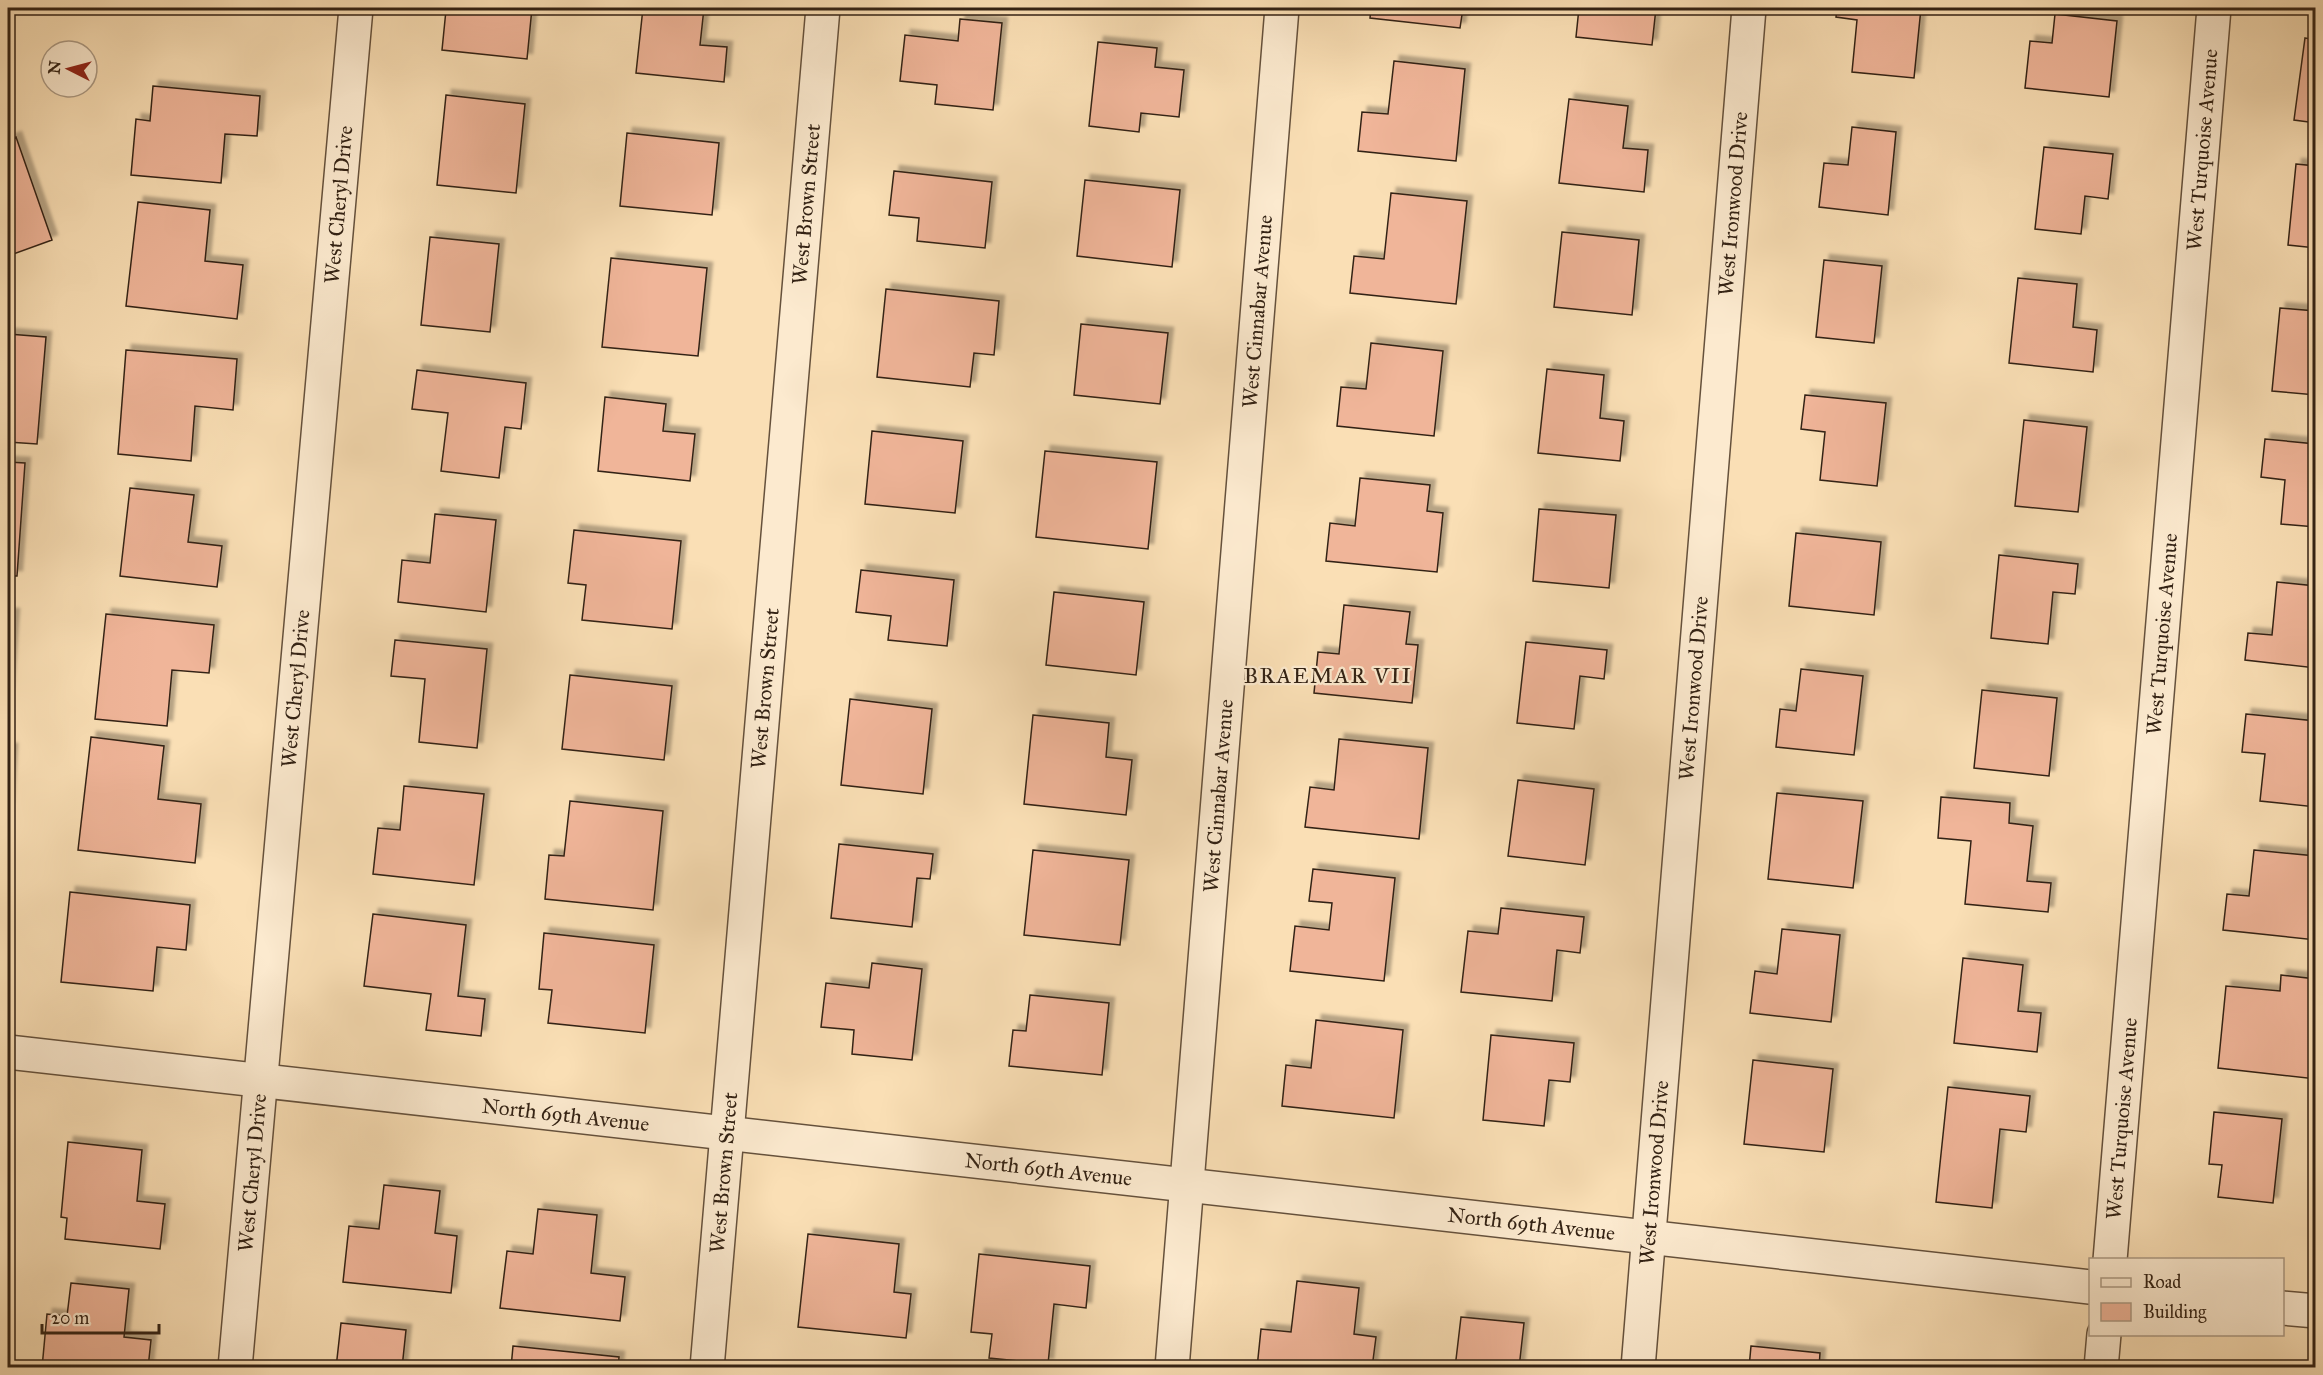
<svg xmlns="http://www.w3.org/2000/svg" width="2323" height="1375" font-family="'IM FELL Great Primer',serif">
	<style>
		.building { fill: #f0b599; stroke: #332214; stroke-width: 1.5; filter: url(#shadow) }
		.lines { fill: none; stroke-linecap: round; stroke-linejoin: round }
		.street-casing { stroke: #65513c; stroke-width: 36 }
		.street { stroke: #fceacf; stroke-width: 33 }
		.labels { text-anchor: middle; stroke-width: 4.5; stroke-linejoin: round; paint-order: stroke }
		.street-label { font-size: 21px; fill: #332214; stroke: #fceacf }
		.neighbourhood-label { font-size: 22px; letter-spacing: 1.5px; fill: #332214; stroke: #fceacf }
	</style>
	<defs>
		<filter id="shadow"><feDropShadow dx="5.5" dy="-5.5" stdDeviation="1.5" flood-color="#0004"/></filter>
	</defs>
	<rect width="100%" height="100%" fill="#fadfb5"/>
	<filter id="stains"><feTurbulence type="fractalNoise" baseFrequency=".00333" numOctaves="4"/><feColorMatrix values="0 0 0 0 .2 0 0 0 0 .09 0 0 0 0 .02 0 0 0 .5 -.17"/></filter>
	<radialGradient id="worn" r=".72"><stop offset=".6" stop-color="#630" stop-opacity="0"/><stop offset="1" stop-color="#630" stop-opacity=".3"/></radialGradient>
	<path class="building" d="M 471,8 L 532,8 L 527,59 L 442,50 L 446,10 L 471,13 Z
		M 643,8 L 704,8 L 700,45 L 727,47 L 724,82 L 636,73 Z
		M 1371,8 L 1463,8 L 1460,28 L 1370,18 Z
		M 1579,8 L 1656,8 L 1652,45 L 1576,37 Z
		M 1837,8 L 1921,8 L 1914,78 L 1852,72 L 1857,20 L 1836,17 Z
		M 2055,14 L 2117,21 L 2109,97 L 2025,88 L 2030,41 L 2052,43 Z
		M 960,19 L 1002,23 L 993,110 L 935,104 L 937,85 L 900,81 L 905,35 L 958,41 Z
		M 2305,38 L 2316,40 L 2316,123 L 2294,120 Z
		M 1098,42 L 1157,48 L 1155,67 L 1184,70 L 1179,117 L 1141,113 L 1139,132 L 1089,126 Z
		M 1394,61 L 1465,69 L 1456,161 L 1358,151 L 1362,112 L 1388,114 Z
		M 153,86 L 260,96 L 257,136 L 225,134 L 221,183 L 131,175 L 136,119 L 150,121 Z
		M 446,95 L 525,104 L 516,193 L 437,185 Z
		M 1569,99 L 1628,106 L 1623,148 L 1648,150 L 1644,192 L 1559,183 Z
		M 1852,127 L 1896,132 L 1888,215 L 1819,207 L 1824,163 L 1848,165 Z
		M 627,133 L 719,143 L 712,215 L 620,206 Z
		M 16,137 L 52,240 L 8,256 L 8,140 Z
		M 2044,147 L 2113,154 L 2108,199 L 2085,196 L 2081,234 L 2035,229 Z
		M 2296,164 L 2316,166 L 2316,248 L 2288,245 Z
		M 894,171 L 992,182 L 985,248 L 917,241 L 919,218 L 889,215 Z
		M 1085,180 L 1180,190 L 1172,267 L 1077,256 Z
		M 1391,193 L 1467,201 L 1456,304 L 1350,293 L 1354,256 L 1384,259 Z
		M 138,202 L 210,210 L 205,261 L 243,265 L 237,319 L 126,306 Z
		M 1562,232 L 1639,240 L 1632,315 L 1554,307 Z
		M 430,237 L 499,244 L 490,332 L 421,325 Z
		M 611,258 L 707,268 L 698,356 L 602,347 Z
		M 1824,260 L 1882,266 L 1874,343 L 1816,337 Z
		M 2018,278 L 2077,284 L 2073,327 L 2097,330 L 2093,372 L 2009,363 Z
		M 886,289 L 999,301 L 994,355 L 974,353 L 970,387 L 877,377 Z
		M 2280,308 L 2316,311 L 2316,395 L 2272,391 Z
		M 1081,324 L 1168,333 L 1160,404 L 1074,395 Z
		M 8,334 L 46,337 L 37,444 L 8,442 Z
		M 1371,343 L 1443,351 L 1434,436 L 1337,426 L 1341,387 L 1366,389 Z
		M 126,350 L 237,359 L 233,410 L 195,406 L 191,461 L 118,454 Z
		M 1547,369 L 1604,375 L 1600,418 L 1624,421 L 1620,461 L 1538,453 Z
		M 417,370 L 526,383 L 521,429 L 505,427 L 499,478 L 441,471 L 448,413 L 412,409 Z
		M 1805,395 L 1886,403 L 1877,486 L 1820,480 L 1825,432 L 1801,429 Z
		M 605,397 L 666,404 L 663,431 L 695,434 L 690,481 L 598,471 Z
		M 2024,420 L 2087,427 L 2078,512 L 2015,506 Z
		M 872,431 L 963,441 L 955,513 L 865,504 Z
		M 2265,439 L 2316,444 L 2316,527 L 2281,524 L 2285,480 L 2261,477 Z
		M 1045,451 L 1157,462 L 1148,549 L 1036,537 Z
		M 8,462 L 25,463 L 17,576 L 8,576 Z
		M 1360,478 L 1430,485 L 1427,511 L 1443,513 L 1437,572 L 1326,561 L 1330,523 L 1355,526 Z
		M 130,488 L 194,495 L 188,542 L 222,546 L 217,587 L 120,576 Z
		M 1539,509 L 1616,515 L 1609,588 L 1533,581 Z
		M 435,514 L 496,520 L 486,612 L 398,602 L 402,560 L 430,563 Z
		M 574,530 L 681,541 L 672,629 L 582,620 L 586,585 L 568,583 Z
		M 1796,533 L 1881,542 L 1874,615 L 1789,606 Z
		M 1999,555 L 2078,564 L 2075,594 L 2053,592 L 2048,644 L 1991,638 Z
		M 861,570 L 954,580 L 947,646 L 888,640 L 891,616 L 856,612 Z
		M 2277,582 L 2316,586 L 2316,668 L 2245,660 L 2248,633 L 2272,635 Z
		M 1054,592 L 1144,602 L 1136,675 L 1046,665 Z
		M 1344,605 L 1410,612 L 1406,644 L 1418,645 L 1412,703 L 1314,693 L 1318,652 L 1339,654 Z
		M 8,614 L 14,614 L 8,695 Z
		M 106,614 L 214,625 L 209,673 L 172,670 L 167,726 L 95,719 Z
		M 395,640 L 487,649 L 477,748 L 419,742 L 425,679 L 391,676 Z
		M 1526,642 L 1607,650 L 1604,679 L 1580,676 L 1574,729 L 1517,723 Z
		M 1801,669 L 1863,676 L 1854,755 L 1776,747 L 1780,709 L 1796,711 Z
		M 570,675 L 672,686 L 664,760 L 562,749 Z
		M 1982,690 L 2057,698 L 2049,776 L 1974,768 Z
		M 850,699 L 932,709 L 923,794 L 841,785 Z
		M 2246,714 L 2316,721 L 2316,807 L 2260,801 L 2265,754 L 2242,752 Z
		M 1033,715 L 1109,723 L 1106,757 L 1132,760 L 1126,815 L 1024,804 Z
		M 91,737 L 164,746 L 158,799 L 201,804 L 195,863 L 78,850 Z
		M 1339,739 L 1428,748 L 1419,839 L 1305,827 L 1310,787 L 1334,790 Z
		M 8,749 L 12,749 L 8,808 Z
		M 1518,780 L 1594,789 L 1585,865 L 1508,856 Z
		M 404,786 L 484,794 L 474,885 L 373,874 L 378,828 L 400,830 Z
		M 1777,793 L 1863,801 L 1853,888 L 1768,879 Z
		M 1941,797 L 2010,803 L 2009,823 L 2033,826 L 2027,881 L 2051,883 L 2048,912 L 1965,904 L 1971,841 L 1938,838 Z
		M 570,801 L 663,811 L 653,910 L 545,899 L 549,855 L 564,856 Z
		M 839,844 L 933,854 L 930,879 L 917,878 L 912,927 L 831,918 Z
		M 1033,850 L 1129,860 L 1120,945 L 1024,935 Z
		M 2254,850 L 2316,856 L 2316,940 L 2223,930 L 2227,894 L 2249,896 Z
		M 1313,869 L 1395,878 L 1384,981 L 1290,971 L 1295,926 L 1329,930 L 1332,903 L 1309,901 Z
		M 70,892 L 190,905 L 186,950 L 157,947 L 153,991 L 61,982 Z
		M 1501,908 L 1584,917 L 1580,953 L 1557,950 L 1552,1001 L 1461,992 L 1468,931 L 1498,934 Z
		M 373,914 L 466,925 L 458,996 L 485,999 L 481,1036 L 426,1030 L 431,994 L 364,986 Z
		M 1782,929 L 1840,935 L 1831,1022 L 1750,1013 L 1755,971 L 1777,974 Z
		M 544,933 L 654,945 L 645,1033 L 548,1023 L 552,990 L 539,989 Z
		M 1963,958 L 2023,965 L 2018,1011 L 2041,1013 L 2037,1052 L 1954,1043 Z
		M 872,963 L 922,969 L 912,1060 L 852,1054 L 854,1030 L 821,1027 L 826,983 L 869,988 Z
		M 2281,975 L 2316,979 L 2316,1079 L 2218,1068 L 2226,986 L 2280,991 Z
		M 1030,995 L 1109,1003 L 1102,1075 L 1009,1066 L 1013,1030 L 1026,1031 Z
		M 1316,1020 L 1403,1030 L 1394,1118 L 1282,1106 L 1286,1065 L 1311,1068 Z
		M 1491,1035 L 1574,1043 L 1570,1082 L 1549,1080 L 1544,1126 L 1483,1120 Z
		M 1753,1060 L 1833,1069 L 1824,1152 L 1744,1144 Z
		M 1948,1087 L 2030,1096 L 2026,1132 L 2000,1129 L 1992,1208 L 1936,1202 Z
		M 2214,1112 L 2282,1119 L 2273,1203 L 2218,1197 L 2222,1165 L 2209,1164 Z
		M 68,1142 L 142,1150 L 137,1201 L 165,1204 L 160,1249 L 65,1239 L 67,1218 L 61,1217 Z
		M 384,1185 L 440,1191 L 435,1233 L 457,1236 L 451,1293 L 343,1282 L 349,1226 L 379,1229 Z
		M 538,1209 L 597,1215 L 591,1273 L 625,1277 L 620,1321 L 500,1308 L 507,1251 L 533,1254 Z
		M 808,1234 L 899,1244 L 894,1292 L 911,1294 L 906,1338 L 798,1327 Z
		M 979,1254 L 1090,1266 L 1086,1308 L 1054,1304 L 1048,1364 L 989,1358 L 992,1334 L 971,1332 Z
		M 1297,1281 L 1359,1288 L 1354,1334 L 1376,1337 L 1372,1368 L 1257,1368 L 1261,1329 L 1291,1332 Z
		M 71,1283 L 129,1289 L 124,1337 L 151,1340 L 148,1368 L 42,1368 L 47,1314 L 67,1316 Z
		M 1461,1317 L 1524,1323 L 1519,1368 L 1455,1368 Z
		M 341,1323 L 406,1330 L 402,1368 L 336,1368 Z
		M 513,1346 L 619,1357 L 618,1368 L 511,1368 Z
		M 1751,1346 L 1820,1353 L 1819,1368 L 1749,1368 Z"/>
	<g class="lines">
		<g class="street-casing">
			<g id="street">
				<path id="s1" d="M 8,1052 L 2090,1287"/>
				<path id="s2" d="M 2110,1260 L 2214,8"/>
				<path d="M 2282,1308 L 2316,1311"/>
				<path id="s3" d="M 235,1368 L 356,8"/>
				<path id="s4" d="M 707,1368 L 823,8"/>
				<path id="s5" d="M 1172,1368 L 1282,8"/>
				<path id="s6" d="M 1638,1368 L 1749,8"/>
				<path d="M 2101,1368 L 2104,1334"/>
			</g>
		</g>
		<use href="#street" class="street"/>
	</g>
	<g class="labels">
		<g class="street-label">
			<text dy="7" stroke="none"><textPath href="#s2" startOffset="1114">West Turquoise Avenue</textPath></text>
			<text dy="7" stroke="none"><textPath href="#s3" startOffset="1168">West Cheryl Drive</textPath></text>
			<text dy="7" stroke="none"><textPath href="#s4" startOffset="1168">West Brown Street</textPath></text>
			<text dy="7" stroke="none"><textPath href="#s6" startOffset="1168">West Ironwood Drive</textPath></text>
			<text dy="7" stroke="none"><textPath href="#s5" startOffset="1060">West Cinnabar Avenue</textPath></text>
			<text dy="7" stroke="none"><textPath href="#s2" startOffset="628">West Turquoise Avenue</textPath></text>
			<text dy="7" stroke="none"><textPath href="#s3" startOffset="682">West Cheryl Drive</textPath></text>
			<text dy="7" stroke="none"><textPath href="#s4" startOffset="682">West Brown Street</textPath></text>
			<text dy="7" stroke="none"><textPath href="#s6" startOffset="682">West Ironwood Drive</textPath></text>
			<text dy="7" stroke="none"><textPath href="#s5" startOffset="574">West Cinnabar Avenue</textPath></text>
			<text dy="7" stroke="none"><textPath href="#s1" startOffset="561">North 69th Avenue</textPath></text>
			<text dy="7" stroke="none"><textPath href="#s2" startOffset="142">West Turquoise Avenue</textPath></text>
			<text dy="7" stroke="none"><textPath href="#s1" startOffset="1047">North 69th Avenue</textPath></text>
			<text dy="7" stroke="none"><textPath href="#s3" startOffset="196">West Cheryl Drive</textPath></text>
			<text dy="7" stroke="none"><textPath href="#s4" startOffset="196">West Brown Street</textPath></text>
			<text dy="7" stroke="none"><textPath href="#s6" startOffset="196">West Ironwood Drive</textPath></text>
			<text dy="7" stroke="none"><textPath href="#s1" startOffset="1533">North 69th Avenue</textPath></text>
		</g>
		<g class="neighbourhood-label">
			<text x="1328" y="683">BRAEMAR VII</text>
		</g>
	</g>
	<rect width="2323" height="1375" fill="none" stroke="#fadfb5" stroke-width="30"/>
	<rect x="9" y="9" width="2305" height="1357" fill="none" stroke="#332214" stroke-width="3"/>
	<rect x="15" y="15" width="2293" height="1345" fill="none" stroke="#332214" stroke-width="1.5"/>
	<rect x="2089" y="1258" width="195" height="78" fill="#fceacf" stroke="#ac9a84" stroke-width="1.5"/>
	<rect x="2101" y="1278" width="30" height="9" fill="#fceacf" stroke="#ac9a84" stroke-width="1.5"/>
	<text x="2143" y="1288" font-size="18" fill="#332214">Road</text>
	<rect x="2101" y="1303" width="30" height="18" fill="#f0b599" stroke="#ac9a84" stroke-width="1.5"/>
	<text x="2143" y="1318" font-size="18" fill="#332214">Building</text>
	<g transform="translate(69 69) rotate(276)"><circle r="28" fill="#fceacf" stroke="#ac9a84" stroke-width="1.5"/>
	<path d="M0-4.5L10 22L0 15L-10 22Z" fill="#8f2418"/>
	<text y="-9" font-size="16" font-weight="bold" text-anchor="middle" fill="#332214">N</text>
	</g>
	<path d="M42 1324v9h117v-9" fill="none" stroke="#332214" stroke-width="3"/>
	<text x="51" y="1324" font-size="18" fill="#332214" stroke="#fceacf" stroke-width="4.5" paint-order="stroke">20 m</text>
	<rect width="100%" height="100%" filter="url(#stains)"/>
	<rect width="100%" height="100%" fill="url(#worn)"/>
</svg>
